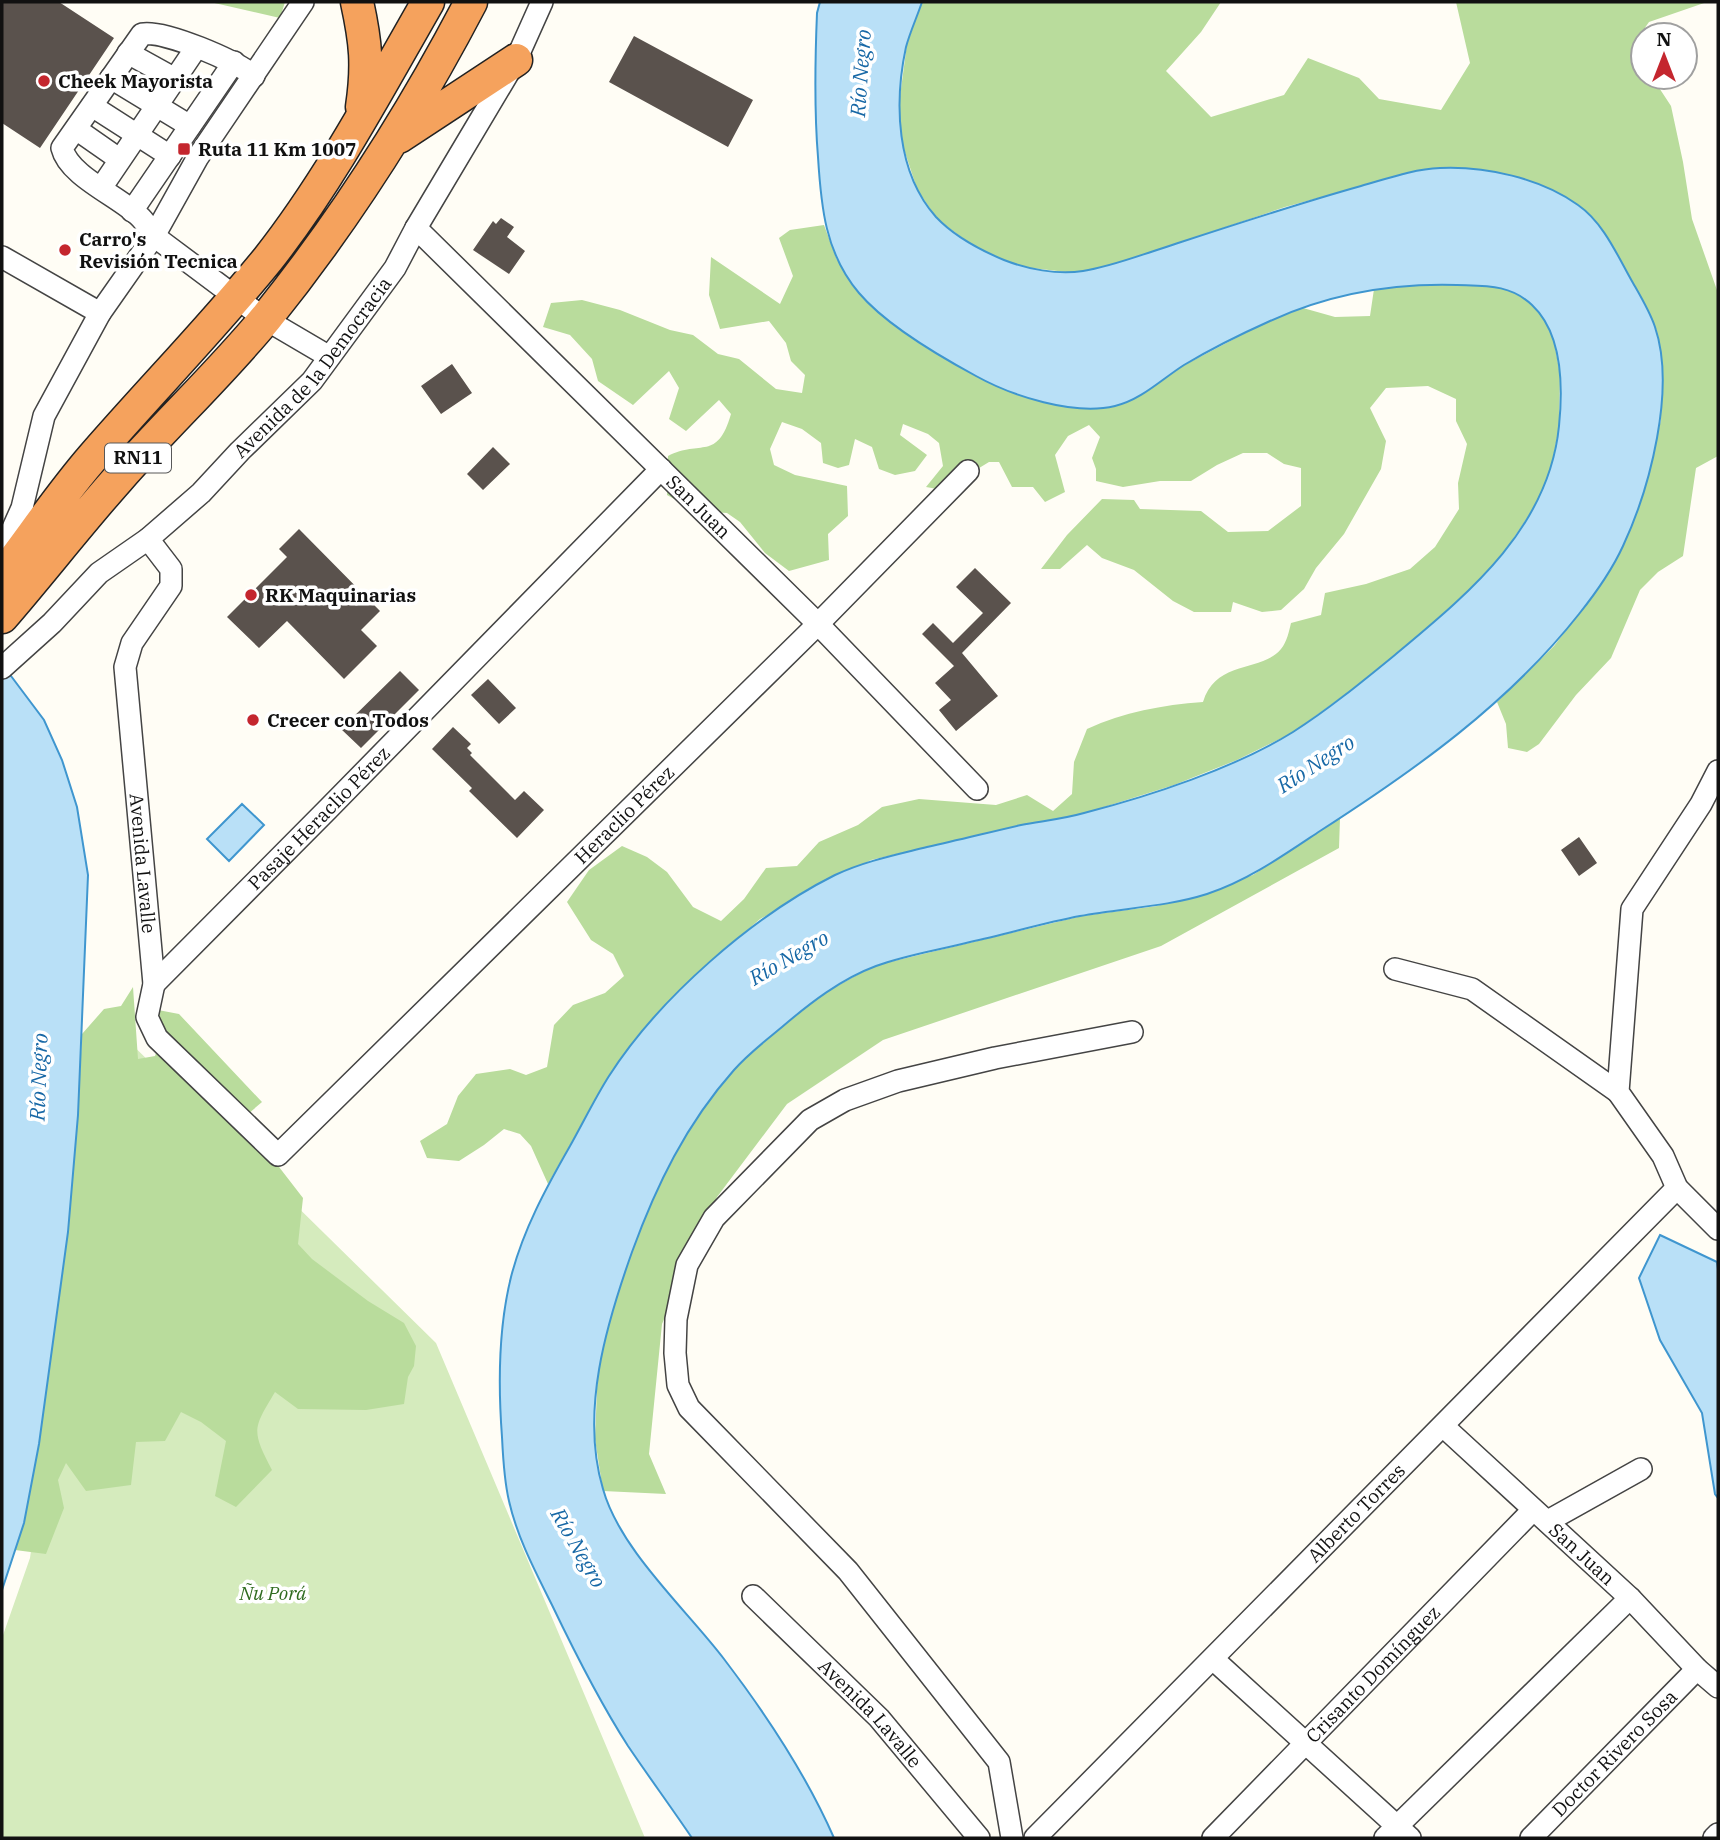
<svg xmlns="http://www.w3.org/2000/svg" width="1720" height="1840" font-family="'IBM Plex Serif',serif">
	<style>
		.green { fill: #d5ebbd }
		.forest { fill: #b9dc9c }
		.water { fill: #b9e0f7; stroke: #3f96cf; stroke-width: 2 }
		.building { fill: #5a524d }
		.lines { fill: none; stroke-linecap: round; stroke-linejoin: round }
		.minor-casing { stroke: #444; stroke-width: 24 }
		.highway-casing { stroke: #222; stroke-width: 35 }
		.minor { stroke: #fff; stroke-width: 21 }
		.highway { stroke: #f5a25d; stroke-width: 32 }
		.poi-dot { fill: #c4262e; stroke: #fff; stroke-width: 2.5 }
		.labels { text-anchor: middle; stroke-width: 7; stroke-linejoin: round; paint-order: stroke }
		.shield { fill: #fff; stroke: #585858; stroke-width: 2 }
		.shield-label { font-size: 18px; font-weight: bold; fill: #111 }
		.poi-label { font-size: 19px; font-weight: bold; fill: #111; stroke: #fff; text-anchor: start }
		.street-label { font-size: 19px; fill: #111; stroke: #fff }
		.park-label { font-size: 19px; font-style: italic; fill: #2f6b1f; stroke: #fff }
		.water-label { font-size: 21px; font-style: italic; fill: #1768a6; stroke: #fff }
	</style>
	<rect width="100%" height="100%" fill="#fffdf5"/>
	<path class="green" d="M 107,1020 L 436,1343 L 645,1838 L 2,1838 L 2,1638 L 30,1558 Z"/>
	<path class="forest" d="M 210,2 L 285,2 L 280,18 Z
		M 922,2 L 1221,2 L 1201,32 L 1166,71 L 1211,117 L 1284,95 L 1308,58 L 1359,78 L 1379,99 L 1441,110 L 1470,63 L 1456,2 L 1707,2 L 1649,22 L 1632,46 L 1643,63 L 1643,77 L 1652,77 L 1671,106 L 1683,162 L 1692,219 L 1718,293 L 1718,456 L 1696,468 L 1683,556 L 1658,572 L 1640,590 L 1611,658 L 1576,695 L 1539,744 L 1527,752 L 1508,748 L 1506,724 L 1497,702 L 1554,646 L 1591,598 L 1622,549 L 1646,483 L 1661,420 L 1657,331 L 1643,301 L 1607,237 L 1439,168 L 1410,173 L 1285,207 L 1122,262 L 1075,273 L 1023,267 L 979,250 L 937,219 L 917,189 L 902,143 L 899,104 L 907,44 Z
		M 824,225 L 837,260 L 1089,408 L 1117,406 L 1147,391 L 1179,368 L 1234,339 L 1274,318 L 1303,308 L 1335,317 L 1370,316 L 1374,289 L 1417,284 L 1503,287 L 1529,301 L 1544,319 L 1554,341 L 1560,375 L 1559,427 L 1549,479 L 1529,515 L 1495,566 L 1439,619 L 1365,680 L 1292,733 L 1237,760 L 1174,785 L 1082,814 L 1021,825 L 871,860 L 760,919 L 715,958 L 655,1016 L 611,1072 L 548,1184 L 531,1146 L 520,1134 L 504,1129 L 484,1145 L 459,1161 L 427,1158 L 420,1141 L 447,1124 L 458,1096 L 476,1074 L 510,1069 L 526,1075 L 547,1067 L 554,1025 L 573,1005 L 605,993 L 624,976 L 613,954 L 591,940 L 567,902 L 589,870 L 622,846 L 647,857 L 667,872 L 693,907 L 721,921 L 744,899 L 766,868 L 797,866 L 819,842 L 858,825 L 882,807 L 919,799 L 996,805 L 1027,795 L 1053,811 L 1072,794 L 1074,762 L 1087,729 C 1124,712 1162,705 1203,702 C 1216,659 1261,673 1281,649 C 1287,642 1289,631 1291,623 L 1321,615 L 1325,593 L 1366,584 L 1410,569 L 1435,547 L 1459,509 L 1458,483 L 1467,444 L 1456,421 L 1456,399 L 1428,386 L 1386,388 L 1370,408 L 1386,441 L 1381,469 L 1344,534 L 1316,568 L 1304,589 L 1281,610 L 1262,612 L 1233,602 L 1231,612 L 1194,612 L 1173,601 L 1134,570 L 1102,558 L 1087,545 L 1060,569 L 1041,569 L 1067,535 L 1102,499 L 1134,500 L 1140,509 L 1201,511 L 1228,532 L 1268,531 L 1301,506 L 1301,468 L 1284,464 L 1267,453 L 1243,453 L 1217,465 L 1191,481 L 1160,481 L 1123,487 L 1096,481 L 1096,469 L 1092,458 L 1100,437 L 1089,425 L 1068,436 L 1055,455 L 1065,492 L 1045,502 L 1033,487 L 1012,487 L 999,462 L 989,462 L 943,490 L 926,487 L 943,466 L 939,443 L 928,434 L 903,424 L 900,435 L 927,455 L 915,471 L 895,475 L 879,469 L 872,447 L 855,439 L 849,465 L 838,468 L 823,463 L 821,443 L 802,429 L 782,422 L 770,449 L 774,465 L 795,475 L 847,486 L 848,516 L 828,534 L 829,560 L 789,571 L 765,553 L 740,522 L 727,513 L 696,511 L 667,495 L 668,456 C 701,439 717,462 731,414 L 719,400 L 686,431 L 669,419 L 679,388 L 669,371 L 633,405 L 598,381 L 592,359 L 570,335 L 543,327 L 551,303 L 582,300 L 620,310 L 670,330 L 693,335 L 718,354 L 739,359 L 776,389 L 802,393 L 805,375 L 791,361 L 786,343 L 769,321 L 720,329 L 709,295 L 711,257 L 780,304 L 793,276 L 779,238 L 790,230 Z
		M 1340,818 L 1339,848 L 1161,946 L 883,1040 L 787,1104 L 717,1197 L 662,1324 L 649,1454 L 666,1494 L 603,1491 L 595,1439 L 598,1364 L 613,1306 L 646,1213 L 671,1157 L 701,1110 L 738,1064 L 816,998 L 873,966 L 1082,916 L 1157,906 L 1253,875 Z
		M 133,987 L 138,1059 L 155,1056 L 163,1032 L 158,1010 L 179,1014 L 262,1102 L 234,1126 L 269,1154 L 303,1198 L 298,1244 L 312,1259 L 368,1301 L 404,1323 L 416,1346 L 414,1366 L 408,1377 L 404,1404 L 366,1410 L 298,1409 L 275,1392 C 253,1429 251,1430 272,1470 L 236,1507 L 215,1496 L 226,1441 L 201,1422 L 181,1412 L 165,1441 L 136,1442 L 131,1485 L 86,1491 L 66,1463 L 58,1480 L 64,1508 L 46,1554 L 15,1550 L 24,1523 L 39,1444 L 68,1232 L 78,1115 L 82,1034 L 104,1009 L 121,1006 Z"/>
	<path class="water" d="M 820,2 L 922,2 C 917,17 910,32 906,47 C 894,103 896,172 936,217 C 954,236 980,250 1004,260 C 1027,269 1057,275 1083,271 C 1109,267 1135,257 1160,249 C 1227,227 1293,205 1361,186 C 1386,179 1413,169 1440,168 C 1485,166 1541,178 1578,205 C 1604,223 1618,257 1633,283 C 1641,297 1650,312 1655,327 C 1676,389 1650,488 1623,546 C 1612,570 1595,594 1579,614 C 1508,704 1415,770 1320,831 C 1284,855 1249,880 1207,894 C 1166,907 1123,908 1080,916 C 1043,923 1007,934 970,942 C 939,950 906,955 876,966 C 841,979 810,1003 782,1027 C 765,1041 748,1054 734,1070 C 686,1124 656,1186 632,1252 C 606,1325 580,1412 603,1489 C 620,1550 686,1609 724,1659 C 766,1714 806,1774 834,1838 L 692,1838 C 671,1807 649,1777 628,1746 C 599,1701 575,1653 552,1605 C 535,1571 517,1537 509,1501 C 504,1480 503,1458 502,1437 C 498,1384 498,1329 511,1277 C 523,1230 546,1188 570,1146 C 583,1123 595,1098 609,1076 C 659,998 753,916 835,875 C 865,861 895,855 927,847 C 959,840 990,832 1021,825 C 1042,821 1063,819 1084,813 C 1150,796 1235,768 1293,732 C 1329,709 1363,681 1396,654 C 1469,593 1549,528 1559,426 C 1563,387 1563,334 1532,305 C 1510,284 1485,286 1457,285 C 1392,283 1329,294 1270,321 C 1241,334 1211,349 1184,365 C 1162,379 1141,400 1115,406 C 1074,416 1012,396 976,376 C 939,356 886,325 859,293 C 825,253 821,206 818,157 C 814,109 815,61 817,13 Z
		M 2,664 L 44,720 L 62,760 L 77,807 L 88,875 L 78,1115 L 68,1232 L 39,1444 L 24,1523 L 2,1590 Z
		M 242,804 L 264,825 L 229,861 L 207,839 Z
		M 1660,1235 L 1717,1262 L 1718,1269 L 1718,1498 L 1715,1494 L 1702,1413 L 1660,1340 L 1639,1278 Z"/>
	<path class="building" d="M 2,2 L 59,2 L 114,38 L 40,148 L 2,123 Z
		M 634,36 L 753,100 L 728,147 L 609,82 Z
		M 501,218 L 514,227 L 507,237 L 525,251 L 509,274 L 473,250 L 493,221 L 496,224 Z
		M 452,364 L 472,393 L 441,414 L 421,386 Z
		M 493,447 L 510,464 L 483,490 L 467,474 Z
		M 299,529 L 380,611 L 361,630 L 377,646 L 344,679 L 287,621 L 259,648 L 227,617 L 287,557 L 279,549 Z
		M 975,568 L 1011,603 L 962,653 L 998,696 L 956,731 L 939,710 L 951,700 L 935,683 L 954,666 L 922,634 L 933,623 L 953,643 L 983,613 L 956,587 Z
		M 400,671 L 419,690 L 361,748 L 341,729 Z
		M 488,679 L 516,708 L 499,724 L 471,695 Z
		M 453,727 L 471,744 L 467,748 L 472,753 L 470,755 L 515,800 L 524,791 L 544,810 L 517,838 L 469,791 L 472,788 L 432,749 Z
		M 1579,837 L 1597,863 L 1579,876 L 1561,850 Z"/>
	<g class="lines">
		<g class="minor-casing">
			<g id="minor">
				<path d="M 128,53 L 175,79"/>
				<path d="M 254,76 C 236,61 165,30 142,34 L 62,148 C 69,177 121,197 141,218 C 146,223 150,230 154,236 L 265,319 L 328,356"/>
				<path d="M 111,78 L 190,126"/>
				<path d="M 92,106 L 170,156"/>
				<path d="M 76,129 L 119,159"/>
				<path d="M 101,188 L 196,48"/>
				<path d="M 132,211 L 234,62"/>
				<path id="s1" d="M 416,228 L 818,624 L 977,789"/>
				<path d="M 2,257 L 100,313"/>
				<path id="s2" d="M 148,539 L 171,569 L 171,586 L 132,643 L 125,667 L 154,984 L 147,1017 L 157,1038 L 278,1155 L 818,624 L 968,471"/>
				<path d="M 2,547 L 9,537 L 22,508 L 44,416 L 100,313 L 154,236 L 198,157 L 303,2"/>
				<path id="s3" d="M 2,668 L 52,623 L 99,573 L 148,539 L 201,493 L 240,451 L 312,381 L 395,268 L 416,228 L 516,60 L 542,2"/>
				<path d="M 1718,771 L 1701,804 L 1632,909 L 1618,1092 L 1663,1156 L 1677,1188 L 1718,1229"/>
				<path d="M 1395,969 L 1472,989 L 1618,1092"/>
				<path id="s4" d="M 154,984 L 328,809 L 661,469"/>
				<path id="s5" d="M 1443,1426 L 1630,1598 L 1697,1669 L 1718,1687"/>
				<path d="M 1548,1521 L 1641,1469"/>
				<path id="s6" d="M 753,1596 L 879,1718 L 979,1838"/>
				<path d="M 1213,1659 L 1410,1838"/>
				<path d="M 1012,1838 L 999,1762 L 848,1571 L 689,1408 L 678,1385 L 675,1353 L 676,1319 L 687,1265 L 714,1218 L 810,1120 L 845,1100 L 898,1081 L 995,1058 L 1132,1032"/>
				<path id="s7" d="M 1035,1838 L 1677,1188"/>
				<path id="s8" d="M 1213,1838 L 1533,1510"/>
				<path d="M 1385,1838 L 1630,1598"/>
				<path id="s9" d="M 1531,1838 L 1697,1669"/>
				<path d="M 1714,1838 L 1718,1834"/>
			</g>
		</g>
		<g class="highway-casing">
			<path id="highway" d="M 357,2 C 366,43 368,66 362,107
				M 399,137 L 516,60
				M 2,576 C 32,537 60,495 92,458 C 150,391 212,328 268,259 C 330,180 378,89 428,2
				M 2,617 C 41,572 78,524 118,479 C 166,424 220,374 266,318 C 345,220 413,113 471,2"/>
		</g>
		<use href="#minor" class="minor"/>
		<use href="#highway" class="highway"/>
	</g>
	<g class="poi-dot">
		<circle cx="44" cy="81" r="7"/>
		<rect x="177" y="142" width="14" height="14" rx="3.5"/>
		<circle cx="65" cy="250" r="7"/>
		<circle cx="251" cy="595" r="7"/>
		<circle cx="253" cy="720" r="7"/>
	</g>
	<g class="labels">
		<rect class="shield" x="105" y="443.5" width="66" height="29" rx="5"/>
		<g class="shield-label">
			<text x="138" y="464">RN11</text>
		</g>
		<g class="poi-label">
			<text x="58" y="88">Cheek Mayorista</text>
			<text x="198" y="156">Ruta 11 Km 1007</text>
			<text x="79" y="246">Carro's<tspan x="79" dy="22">Revisión Tecnica</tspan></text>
			<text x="265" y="602">RK Maquinarias</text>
			<text x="267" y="727">Crecer con Todos</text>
		</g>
		<g class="street-label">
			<text dy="7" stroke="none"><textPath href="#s3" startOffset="434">Avenida de la Democracia</textPath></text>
			<text dy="7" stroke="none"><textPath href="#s1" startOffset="397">San Juan</textPath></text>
			<text dy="7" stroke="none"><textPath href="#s2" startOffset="1178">Heraclio Pérez</textPath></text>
			<text dy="7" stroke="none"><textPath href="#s4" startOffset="234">Pasaje Heraclio Pérez</textPath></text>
			<text dy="7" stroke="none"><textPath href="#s2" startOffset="346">Avenida Lavalle</textPath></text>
			<text dy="7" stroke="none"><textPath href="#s7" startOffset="457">Alberto Torres</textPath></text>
			<text dy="7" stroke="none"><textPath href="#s5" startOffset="189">San Juan</textPath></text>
			<text dy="7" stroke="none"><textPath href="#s8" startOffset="229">Crisanto Domínguez</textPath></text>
			<text dy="7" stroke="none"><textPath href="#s6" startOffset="166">Avenida Lavalle</textPath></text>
			<text dy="7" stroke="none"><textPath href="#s9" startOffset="119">Doctor Rivero Sosa</textPath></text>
		</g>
		<g class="park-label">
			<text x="273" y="1600">Ñu Porá</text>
		</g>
		<g class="water-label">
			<text transform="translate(861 73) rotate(-86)" y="7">Río Negro</text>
			<text transform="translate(1316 764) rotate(-33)" y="7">Río Negro</text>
			<text transform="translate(789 958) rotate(-30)" y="7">Río Negro</text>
			<text transform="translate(39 1077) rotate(-88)" y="7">Río Negro</text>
			<text transform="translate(578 1548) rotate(60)" y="7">Río Negro</text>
		</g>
	</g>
	<rect width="1720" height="1840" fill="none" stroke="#111111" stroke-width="7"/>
	<g transform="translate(1664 56)"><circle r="33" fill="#ffffff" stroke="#a0a0a0" stroke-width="2"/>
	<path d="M0-5L12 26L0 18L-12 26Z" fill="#c4262e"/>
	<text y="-10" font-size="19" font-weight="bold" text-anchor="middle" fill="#111111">N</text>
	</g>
</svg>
